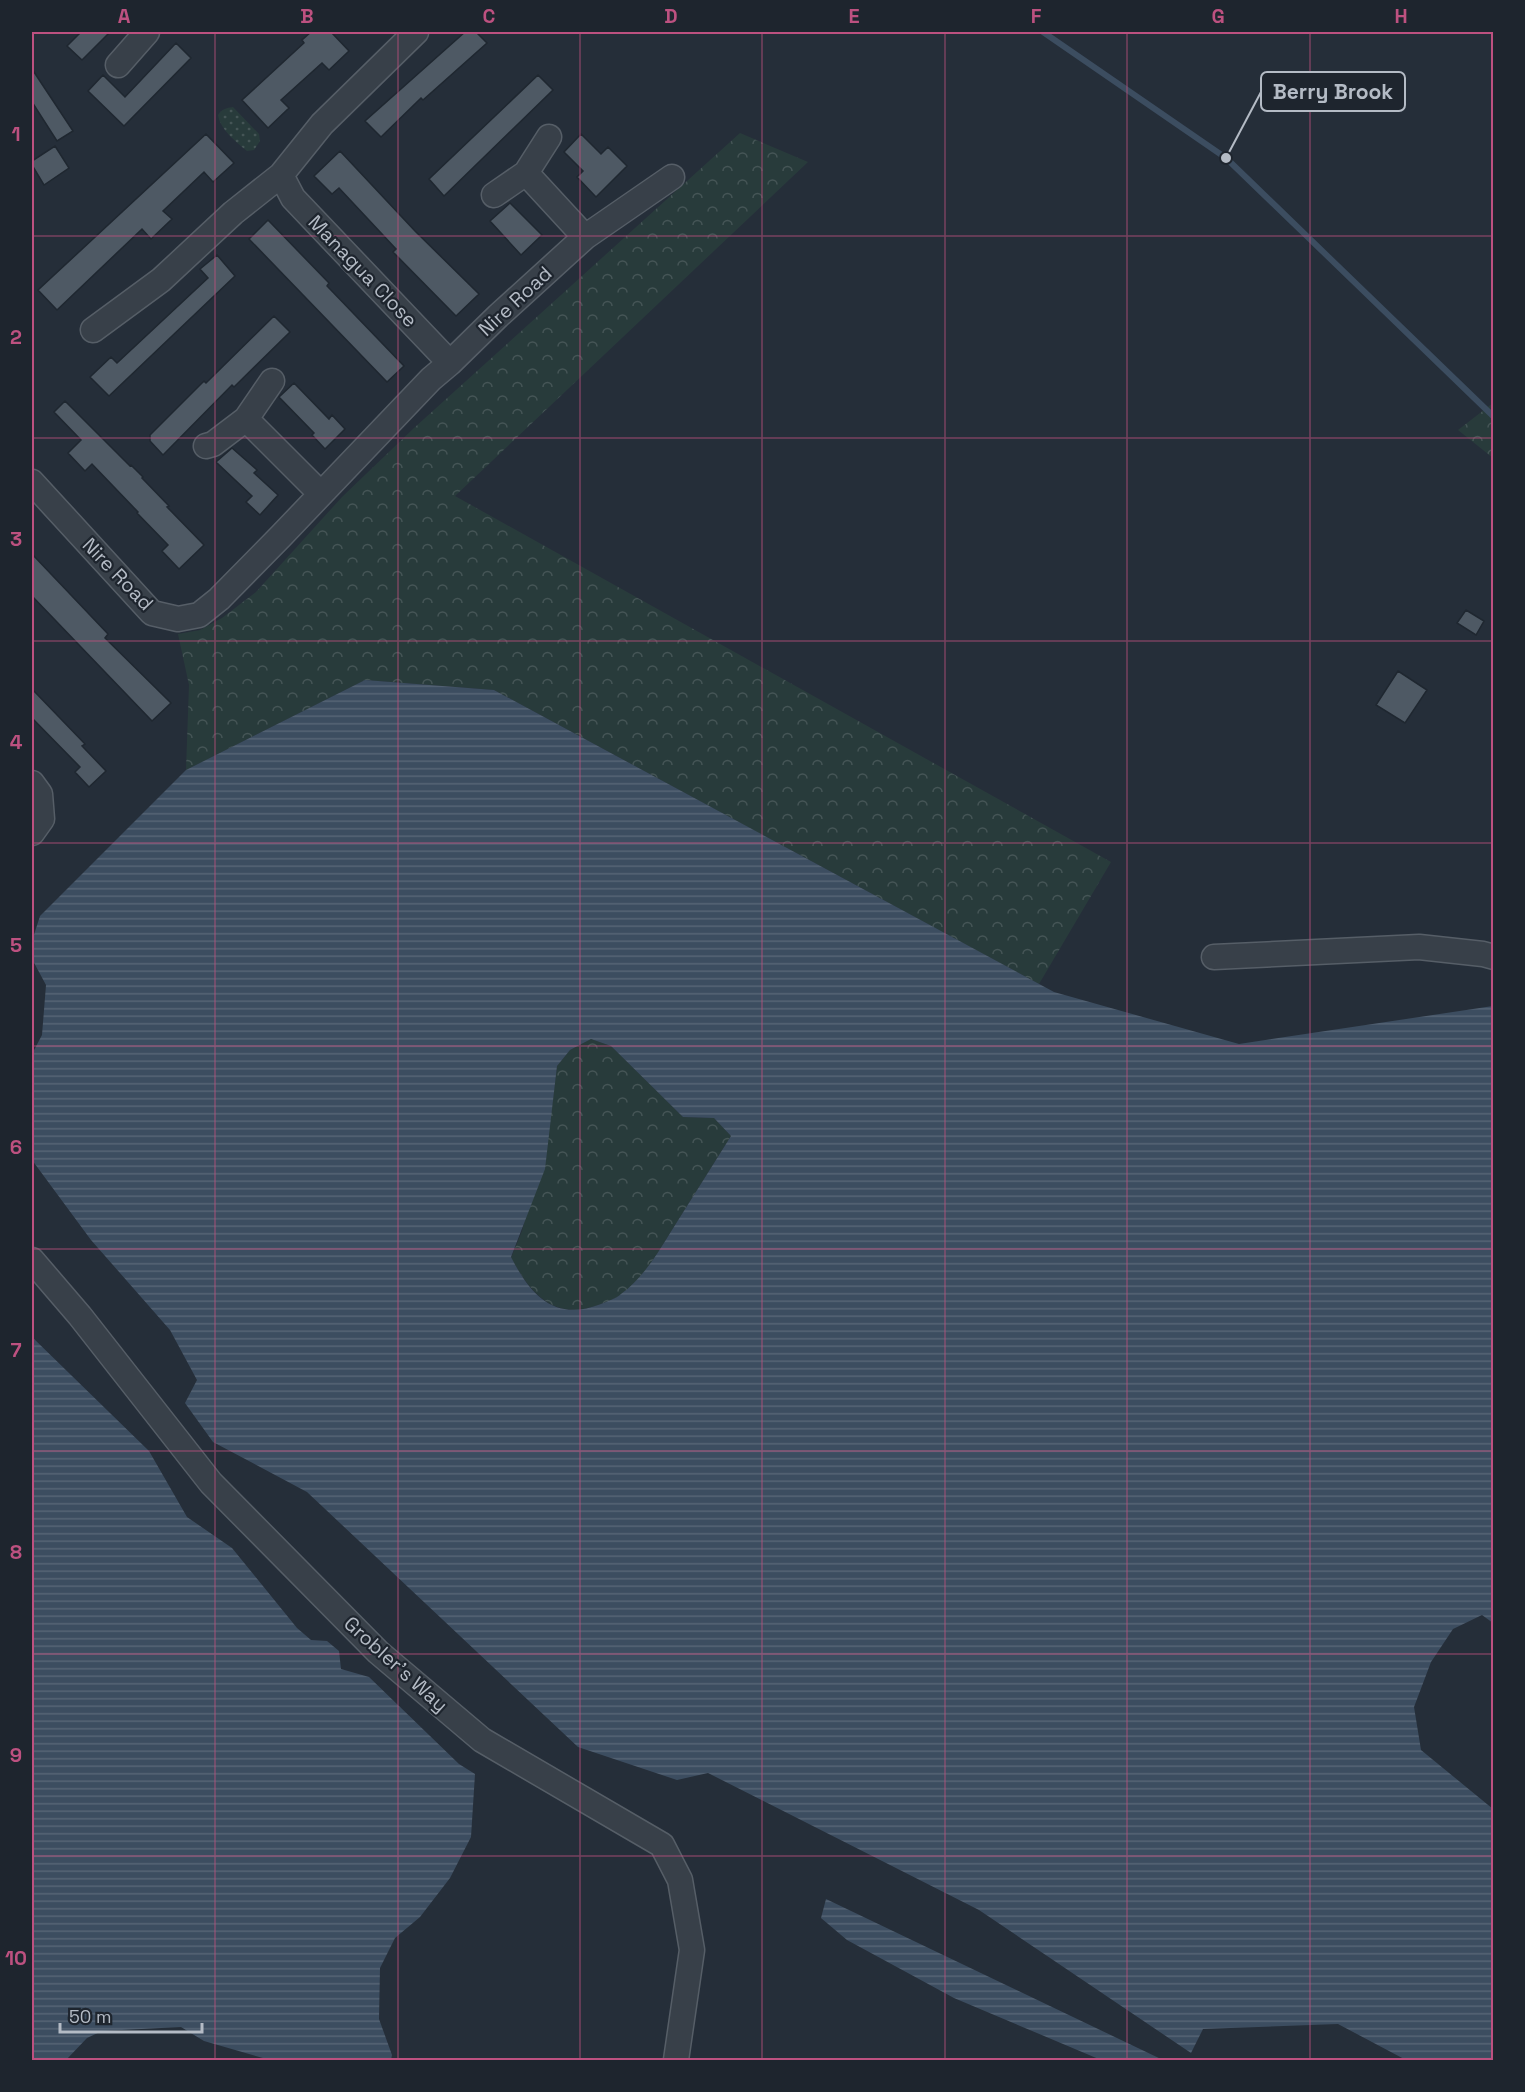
<svg xmlns="http://www.w3.org/2000/svg" width="1525" height="2092" font-family="'Space Grotesk',sans-serif">
	<style>
		.grass { fill: url(#grass-dots) }
		.forest { fill: url(#forest-crowns) }
		.water { fill: url(#water-rules); fill-rule: evenodd }
		.lines { fill: none; stroke-linecap: round; stroke-linejoin: round }
		.stream { stroke: #3c4d60; stroke-width: 6 }
		.building { fill: #4e5964; stroke: #1f2730; stroke-width: 1.5 }
		.minor-casing { stroke: #565e67; stroke-width: 27 }
		.minor { stroke: #384049; stroke-width: 24 }
		.grid { fill: none; stroke: #bd5180; stroke-width: 1.5; stroke-opacity: 0.55 }
		.labels { text-anchor: middle; stroke-width: 4.5; stroke-linejoin: round; paint-order: stroke }
		.street-label { font-size: 20px; fill: #b4bbc5; stroke: #1e252e }
		.leader { fill: none; stroke: #b4bbc5; stroke-width: 2 }
		.callout-dot { fill: #b4bbc5; stroke: #1e252e; stroke-width: 2 }
		.callout { fill: #1e252e; stroke: #b4bbc5; stroke-width: 2 }
		.callout-label { font-size: 21px; text-anchor: middle; font-weight: bold; fill: #b4bbc5 }
		.neatline { fill: none; stroke: #bd5180; stroke-width: 2 }
		.grid-label { font-size: 20px; text-anchor: middle; font-weight: bold; fill: #bd5180 }
	</style>
	<defs>
		<pattern id="grass-dots" width="8" height="8" patternUnits="userSpaceOnUse" patternTransform="scale(1.5)"><rect width="8" height="8" fill="#283b3b"/><path d="M2 2h.1M6 6h.1" fill="none" stroke="#455556" stroke-width="1.8" stroke-linecap="round"/></pattern>
		<pattern id="forest-crowns" width="20" height="18" patternUnits="userSpaceOnUse" patternTransform="scale(1.5)"><rect width="20" height="18" fill="#283b3b"/><path d="M2 6a3 3 0 1 1 6 0M12 15a3 3 0 1 1 6 0" fill="none" stroke="#455556"/></pattern>
		<pattern id="water-rules" width="6" height="5" patternUnits="userSpaceOnUse" patternTransform="scale(1.5)"><rect width="6" height="5" fill="#3c4d60"/><path d="M0 2.5h6" fill="none" stroke="#566575"/></pattern>
	</defs>
	<rect width="100%" height="100%" fill="#252e39"/>
	<path class="grass" d="M 233,107 L 259,134 L 260,141 L 254,150 L 247,151 C 236,142 220,129 218,115 C 222,109 226,108 233,107 Z"/>
	<path class="forest" d="M 740,133 L 808,162 L 455,496 L 1111,862 L 1039,984 L 494,690 L 365,680 L 186,770 L 189,685 L 178,634 L 200,630 L 222,618 L 256,592 L 342,497 L 414,428 Z
		M 1493,403 L 1493,458 L 1458,430 Z
		M 591,1039 L 611,1046 L 683,1117 L 714,1118 L 731,1136 C 713,1165 695,1193 677,1222 C 661,1247 646,1276 622,1294 C 616,1299 607,1301 601,1304 C 555,1322 532,1295 511,1258 L 522,1231 L 551,1114 L 557,1066 L 570,1050 Z"/>
	<path class="water" d="M 365,680 L 494,690 L 1054,992 L 1239,1044 L 1493,1006 L 1493,1623 L 1482,1615 L 1453,1629 L 1431,1662 L 1414,1707 L 1421,1750 L 1493,1809 L 1493,2060 L 1406,2060 L 1338,2024 L 1203,2029 L 1191,2053 L 979,1910 L 708,1773 L 677,1780 L 578,1747 L 307,1492 L 213,1442 L 185,1403 L 197,1380 L 170,1330 L 91,1240 L 32,1160 L 32,1054 L 42,1035 L 46,985 L 32,959 L 32,941 L 40,916 L 186,770 ZM 591,1039 L 611,1046 L 683,1117 L 714,1118 L 731,1136 C 713,1165 695,1193 677,1222 C 661,1247 646,1276 621,1294 C 616,1299 607,1301 601,1304 C 555,1322 531,1296 511,1257 L 545,1169 L 557,1066 L 570,1050 Z
		M 32,1337 L 149,1451 L 187,1517 L 232,1548 L 297,1628 L 311,1640 L 327,1641 L 339,1651 L 341,1669 L 369,1677 L 459,1764 L 475,1774 L 471,1837 L 450,1878 L 420,1917 L 395,1938 L 380,1968 L 379,2019 L 392,2055 L 391,2060 L 270,2060 L 204,2041 L 181,2027 L 102,2031 L 87,2038 L 66,2060 L 32,2060 Z
		M 826,1899 L 1163,2060 L 1101,2060 L 954,1998 L 847,1940 L 821,1918 Z"/>
	<g class="lines">
		<path class="stream" d="M 1043,32 L 1226,158 L 1494,417"/>
	</g>
	<path class="building" d="M 81,32 L 110,32 L 82,60 L 67,46 Z
		M 311,32 L 331,32 L 349,51 L 329,70 L 322,63 L 281,100 L 289,108 L 268,128 L 242,100 L 304,43 L 302,40 Z
		M 465,32 L 476,32 L 487,43 L 423,100 L 421,98 L 381,137 L 365,121 Z
		M 176,43 L 191,58 L 124,126 L 88,91 L 103,75 L 125,97 Z
		M 32,69 L 73,131 L 57,141 L 32,102 Z
		M 538,75 L 553,90 L 444,196 L 429,179 Z
		M 206,134 L 234,163 L 213,182 L 204,172 L 163,211 L 172,219 L 151,239 L 142,229 L 57,310 L 38,290 Z
		M 581,134 L 601,154 L 608,147 L 627,166 L 596,197 L 577,177 L 583,171 L 564,152 Z
		M 55,146 L 69,168 L 44,185 L 32,165 L 32,161 Z
		M 340,151 L 415,231 L 479,294 L 456,316 L 393,252 L 396,249 L 339,188 L 332,194 L 314,176 Z
		M 510,203 L 542,235 L 521,255 L 490,221 Z
		M 268,220 L 329,283 L 327,286 L 404,366 L 387,382 L 249,239 Z
		M 217,255 L 235,276 L 109,396 L 90,377 L 111,357 L 117,363 L 208,278 L 200,269 Z
		M 274,316 L 290,332 L 234,387 L 232,385 L 163,455 L 150,441 L 150,435 L 204,381 L 206,383 Z
		M 294,383 L 329,419 L 332,415 L 345,429 L 325,449 L 312,435 L 314,433 L 279,397 Z
		M 65,401 L 130,466 L 131,465 L 143,477 L 142,478 L 169,506 L 167,507 L 204,545 L 179,569 L 162,551 L 168,545 L 137,513 L 138,512 L 92,464 L 85,471 L 68,453 L 81,440 L 54,412 Z
		M 232,448 L 257,470 L 254,473 L 278,495 L 260,515 L 246,502 L 252,496 L 216,462 Z
		M 32,554 L 108,634 L 105,638 L 171,703 L 152,721 L 32,596 Z
		M 1466,610 L 1484,621 L 1476,635 L 1457,623 Z
		M 1398,671 L 1427,690 L 1405,723 L 1376,705 Z
		M 32,689 L 85,744 L 82,746 L 106,771 L 89,787 L 75,772 L 80,767 L 32,718 Z"/>
	<g class="lines">
		<g class="minor-casing">
			<path id="minor" d="M 416,32 L 322,124 L 281,175 L 293,198 L 450,363
				M 118,65 L 147,32
				M 549,137 L 526,173 L 585,237
				M 494,195 L 526,173
				M 93,330 L 161,280 L 233,213 L 281,175
				M 272,381 L 246,419 L 320,493
				M 206,446 L 213,444 L 246,419
				M 32,482 L 152,613 L 178,619 L 199,615 L 219,599 L 281,536 L 431,379 L 450,363 L 498,316 L 585,237 L 672,177
				M 32,783 L 40,794 L 42,819 L 32,833
				M 1214,957 L 1419,947 L 1483,954 L 1494,957
				M 32,1260 L 80,1316 L 211,1483 L 378,1652 L 482,1740 L 662,1845 L 680,1880 L 692,1950 L 676,2060"/>
		</g>
		<use href="#minor" class="minor"/>
	</g>
	<path class="grid" d="M 215,32 L 215,2060M 398,32 L 398,2060M 580,32 L 580,2060M 762,32 L 762,2060M 945,32 L 945,2060M 1127,32 L 1127,2060M 1310,32 L 1310,2060M 32,236 L 1494,236M 32,438 L 1494,438M 32,641 L 1494,641M 32,843 L 1494,843M 32,1046 L 1494,1046M 32,1249 L 1494,1249M 32,1451 L 1494,1451M 32,1654 L 1494,1654M 32,1856 L 1494,1856"/>
	<g class="labels">
		<g class="street-label">
			<text transform="translate(363 271) rotate(46)" y="7">Managua Close</text>
			<text transform="translate(515 301) rotate(-43)" y="7">Nire Road</text>
			<text transform="translate(118 574) rotate(46)" y="7">Nire Road</text>
			<text transform="translate(396 1664) rotate(42)" y="7">Grobler's Way</text>
		</g>
	</g>
	<path class="leader" d="M1226 158L1261 92"/>
	<circle class="callout-dot" cx="1226" cy="158" r="6"/>
	<rect class="callout" x="1261" y="72" width="144" height="39" rx="6"/>
	<g class="callout-label">
		<text x="1333" y="99">Berry Brook</text>
	</g>
	<rect width="1525" height="2092" fill="none" stroke="#1e252e" stroke-width="66"/>
	<path d="M60 2023v9h142v-9" fill="none" stroke="#b4bbc5" stroke-width="3"/>
	<text x="69" y="2023" font-size="18" fill="#b4bbc5" stroke="#1e252e" stroke-width="4.5" paint-order="stroke">50 m</text>
	<rect x="33" y="33" width="1459" height="2026" class="neatline"/>
	<g class="grid-label">
		<text x="124" y="23">A</text>
		<text x="307" y="23">B</text>
		<text x="489" y="23">C</text>
		<text x="671" y="23">D</text>
		<text x="854" y="23">E</text>
		<text x="1036" y="23">F</text>
		<text x="1218" y="23">G</text>
		<text x="1401" y="23">H</text>
		<text x="16" y="141">1</text>
		<text x="16" y="344">2</text>
		<text x="16" y="546">3</text>
		<text x="16" y="749">4</text>
		<text x="16" y="952">5</text>
		<text x="16" y="1154">6</text>
		<text x="16" y="1357">7</text>
		<text x="16" y="1559">8</text>
		<text x="16" y="1762">9</text>
		<text x="16" y="1965">10</text>
	</g>
</svg>
